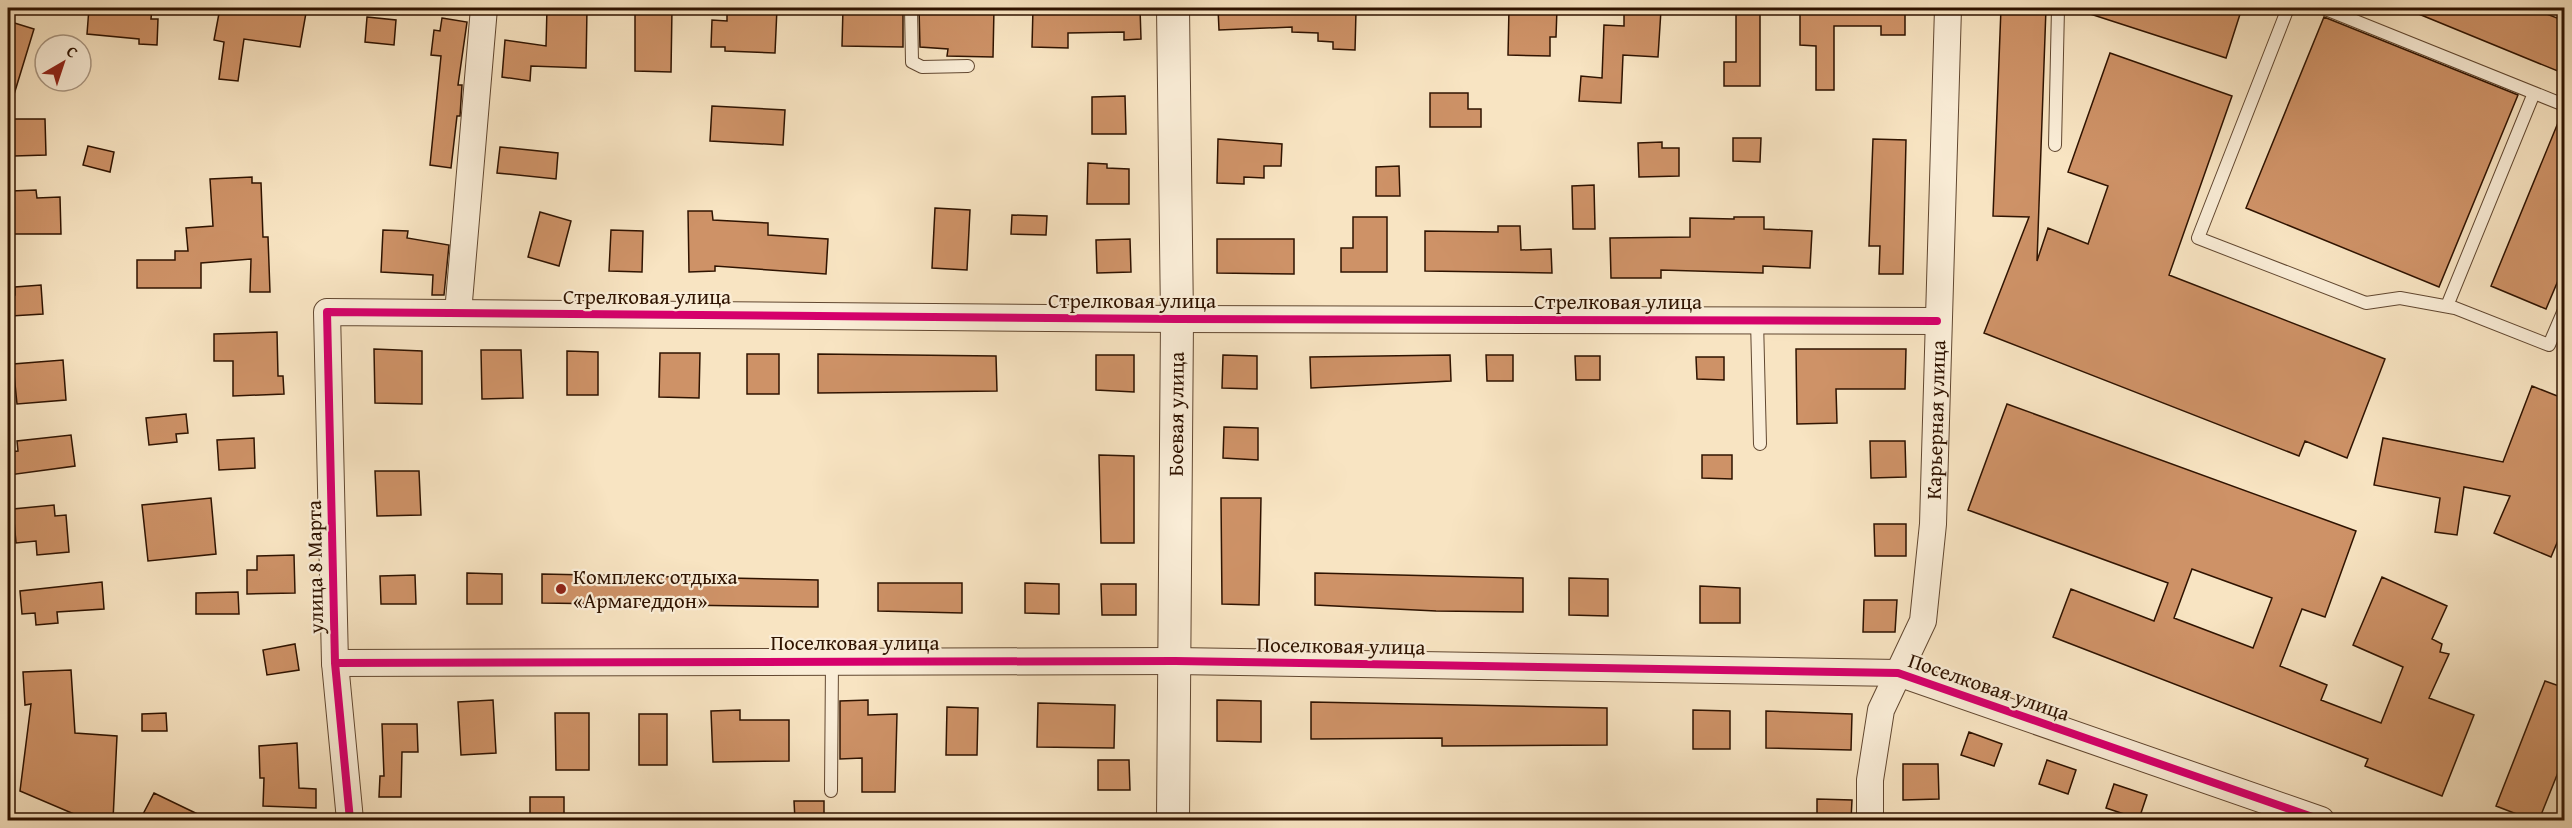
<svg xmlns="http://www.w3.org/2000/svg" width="2572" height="828" font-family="'Gentium Book Plus',serif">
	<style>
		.building { fill: #ce9267; stroke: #2f1300; stroke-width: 1.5; fill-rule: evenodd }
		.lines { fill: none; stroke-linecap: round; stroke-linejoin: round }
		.service-casing { stroke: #614730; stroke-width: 14 }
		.minor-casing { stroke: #614730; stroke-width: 28 }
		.tertiary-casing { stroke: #614730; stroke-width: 34 }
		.service { stroke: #faedd7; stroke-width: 12 }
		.minor { stroke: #faedd7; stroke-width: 26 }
		.tertiary { stroke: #faedd7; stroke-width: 32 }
		.cycleway-casing { stroke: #faedd7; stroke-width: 11 }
		.cycleway { stroke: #d6006c; stroke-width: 8 }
		.poi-dot { fill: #8f2418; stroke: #faedd7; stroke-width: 2 }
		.labels { text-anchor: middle; stroke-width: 4.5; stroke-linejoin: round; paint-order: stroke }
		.street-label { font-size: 21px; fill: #2f1300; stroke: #faedd7 }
		.poi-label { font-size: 21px; fill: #2f1300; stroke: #faedd7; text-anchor: start }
	</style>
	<rect width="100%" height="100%" fill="#f8e4c2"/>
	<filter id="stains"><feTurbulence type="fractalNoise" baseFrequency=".00333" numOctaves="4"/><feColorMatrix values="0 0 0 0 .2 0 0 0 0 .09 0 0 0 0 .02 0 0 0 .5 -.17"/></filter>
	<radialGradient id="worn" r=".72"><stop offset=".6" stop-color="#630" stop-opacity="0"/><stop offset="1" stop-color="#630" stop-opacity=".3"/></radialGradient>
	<path class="building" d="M 89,8 L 152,8 L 151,19 L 158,19 L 157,45 L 139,44 L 139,39 L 87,34 Z
		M 220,8 L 272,8 L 306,13 L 300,47 L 244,39 L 238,81 L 219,79 L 224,42 L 214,40 Z
		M 547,8 L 587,8 L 586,68 L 531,66 L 530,81 L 502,77 L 505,40 L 546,46 Z
		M 635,8 L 672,8 L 671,72 L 635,71 Z
		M 727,8 L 777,8 L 775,53 L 725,51 L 725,47 L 711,47 L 712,20 L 727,21 Z
		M 843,8 L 903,8 L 903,47 L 842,46 Z
		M 919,8 L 994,8 L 993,57 L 947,56 L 948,49 L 920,47 Z
		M 1033,8 L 1140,8 L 1141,39 L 1124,40 L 1124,32 L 1068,33 L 1068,48 L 1032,47 Z
		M 1218,8 L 1356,11 L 1355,50 L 1333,49 L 1333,42 L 1318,41 L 1318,33 L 1292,32 L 1292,27 L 1219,30 Z
		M 1509,8 L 1557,8 L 1556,37 L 1550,37 L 1550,56 L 1508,55 Z
		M 1736,8 L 1760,8 L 1760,86 L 1724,86 L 1724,62 L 1736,62 Z
		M 1800,8 L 1905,8 L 1905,35 L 1881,35 L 1881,26 L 1834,26 L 1834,90 L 1816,90 L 1816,46 L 1800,45 Z
		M 2001,8 L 2046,8 L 2037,261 L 2048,228 L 2088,244 L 2108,186 L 2068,172 L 2110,53 L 2232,96 L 2169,275 L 2385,359 L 2347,458 L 2305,441 L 2299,456 L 1984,333 L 2029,217 L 1993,216 Z
		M 2082,8 L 2242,8 L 2226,58 L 2081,11 Z
		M 2404,8 L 2531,8 L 2565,21 L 2565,74 Z
		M 1639,9 L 1661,10 L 1658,57 L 1623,55 L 1621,103 L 1579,101 L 1581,76 L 1602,78 L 1604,25 L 1624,26 L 1624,11 L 1639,12 Z
		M 367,17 L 396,20 L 394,45 L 365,42 Z
		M 2324,17 L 2518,95 L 2439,287 L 2246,208 Z
		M 442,18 L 467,22 L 458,85 L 462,85 L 460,116 L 457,116 L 451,168 L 430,165 L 441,56 L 431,55 L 434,30 L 440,31 Z
		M 8,21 L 34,29 L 12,101 L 8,100 Z
		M 1430,93 L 1468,93 L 1468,109 L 1481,109 L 1481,127 L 1430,127 Z
		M 1125,96 L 1126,134 L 1092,134 L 1092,97 Z
		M 712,106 L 785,110 L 783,145 L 710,141 Z
		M 2562,113 L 2565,113 L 2565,264 L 2546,309 L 2491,286 Z
		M 13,119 L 45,119 L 46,155 L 14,156 Z
		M 1733,138 L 1761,138 L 1760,162 L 1733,161 Z
		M 1218,139 L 1282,144 L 1281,166 L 1264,166 L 1264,178 L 1244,177 L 1244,184 L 1217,183 Z
		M 1873,139 L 1906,140 L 1903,274 L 1879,274 L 1880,246 L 1869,246 Z
		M 1662,142 L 1662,148 L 1679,148 L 1679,176 L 1639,177 L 1638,143 Z
		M 88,146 L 114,152 L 110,172 L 83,165 Z
		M 500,147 L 558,153 L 556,179 L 497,173 Z
		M 1088,163 L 1107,164 L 1107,168 L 1129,169 L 1129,204 L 1087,204 Z
		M 1399,166 L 1400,196 L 1376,196 L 1376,167 Z
		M 252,177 L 252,183 L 261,183 L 263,237 L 268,237 L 270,292 L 250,292 L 251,259 L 201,263 L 201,288 L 137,288 L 137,260 L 175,260 L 175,251 L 188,251 L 186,228 L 213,226 L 210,179 Z
		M 1594,185 L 1595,229 L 1573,229 L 1572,186 Z
		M 36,190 L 37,198 L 60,197 L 61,234 L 12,234 L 11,191 Z
		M 935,208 L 970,210 L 967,270 L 932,268 Z
		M 688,211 L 712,211 L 713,220 L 768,223 L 768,235 L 828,239 L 826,274 L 715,266 L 715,271 L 689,272 Z
		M 540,212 L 571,221 L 559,266 L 528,257 Z
		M 1012,215 L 1047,216 L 1046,235 L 1011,234 Z
		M 1353,217 L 1387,217 L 1387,272 L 1341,272 L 1341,248 L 1353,248 Z
		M 1734,217 L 1764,217 L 1764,229 L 1812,231 L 1810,268 L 1763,266 L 1763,273 L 1661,270 L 1661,278 L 1611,278 L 1610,238 L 1690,237 L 1690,218 L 1734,219 Z
		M 1498,226 L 1520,226 L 1521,250 L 1551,249 L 1552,273 L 1425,271 L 1425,231 L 1498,232 Z
		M 383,230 L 408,231 L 407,238 L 449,245 L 444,295 L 432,295 L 433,275 L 381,272 Z
		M 611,230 L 643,231 L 642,272 L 609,271 Z
		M 1130,239 L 1131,272 L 1097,273 L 1096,240 Z
		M 1217,239 L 1294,239 L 1294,274 L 1217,273 Z
		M 41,285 L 43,314 L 11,316 L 9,295 L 15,295 L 15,287 Z
		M 277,332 L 278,376 L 283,376 L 284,394 L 233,396 L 233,361 L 214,361 L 214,334 Z
		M 374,349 L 422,351 L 422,404 L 375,403 Z
		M 1796,349 L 1906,349 L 1905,389 L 1836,389 L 1837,423 L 1797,424 Z
		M 481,350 L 521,350 L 523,398 L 482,399 Z
		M 567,351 L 598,352 L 598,395 L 567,395 Z
		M 660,353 L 700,353 L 699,398 L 659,397 Z
		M 747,354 L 779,354 L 779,394 L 747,394 Z
		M 818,354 L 996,356 L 997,391 L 818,393 Z
		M 1096,355 L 1134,355 L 1134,392 L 1096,390 Z
		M 1223,355 L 1257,356 L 1257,389 L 1222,388 Z
		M 1450,355 L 1451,381 L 1311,388 L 1310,357 Z
		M 1486,355 L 1513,355 L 1513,381 L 1487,381 Z
		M 1575,356 L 1600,356 L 1600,380 L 1576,380 Z
		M 1696,357 L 1724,357 L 1724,380 L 1697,379 Z
		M 63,360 L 66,400 L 17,404 L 13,364 Z
		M 2532,386 L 2565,399 L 2565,524 L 2551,557 L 2494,533 L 2510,496 L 2464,487 L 2457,535 L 2435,532 L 2440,498 L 2374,485 L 2383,438 L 2503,462 Z
		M 2007,404 L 2356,531 L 2325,617 L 2302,609 L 2280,666 L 2327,685 L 2321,700 L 2381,723 L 2403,667 L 2353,645 L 2382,577 L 2447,606 L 2432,639 L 2442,644 L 2440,652 L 2449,654 L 2429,698 L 2474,715 L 2442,796 L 2365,766 L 2368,759 L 2053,637 L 2071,589 L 2154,621 L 2168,583 L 1968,510 ZM 2192,569 L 2272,598 L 2253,648 L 2174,618 Z
		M 186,414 L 188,433 L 176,434 L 177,442 L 149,445 L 146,418 Z
		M 1224,427 L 1258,428 L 1258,460 L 1223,458 Z
		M 71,435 L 75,466 L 9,475 L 8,452 L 18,451 L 17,441 Z
		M 254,438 L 255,468 L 219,470 L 217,440 Z
		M 1870,441 L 1905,441 L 1906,477 L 1871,478 Z
		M 1099,455 L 1134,456 L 1134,543 L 1101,543 Z
		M 1702,455 L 1732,455 L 1732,479 L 1702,478 Z
		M 375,471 L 419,471 L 421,515 L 377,516 Z
		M 211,498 L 216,554 L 148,561 L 142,505 Z
		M 1221,498 L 1261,498 L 1259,605 L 1222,604 Z
		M 54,505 L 55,516 L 66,515 L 69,552 L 37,555 L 36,541 L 16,543 L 13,509 Z
		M 1874,524 L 1906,524 L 1906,556 L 1875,556 Z
		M 294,555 L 295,593 L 247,594 L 247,570 L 257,570 L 257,556 Z
		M 467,573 L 502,574 L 502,604 L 467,604 Z
		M 1315,573 L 1523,578 L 1523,612 L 1436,611 L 1315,605 Z
		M 542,574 L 818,580 L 818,607 L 542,603 Z
		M 415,575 L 416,604 L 381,604 L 380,576 Z
		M 1569,578 L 1608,579 L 1608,616 L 1569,615 Z
		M 102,582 L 104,609 L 57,612 L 58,623 L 36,625 L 35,613 L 22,614 L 20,591 Z
		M 878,583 L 962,583 L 962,613 L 878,611 Z
		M 1025,583 L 1059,584 L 1059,614 L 1025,613 Z
		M 1101,584 L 1136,584 L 1136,615 L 1102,615 Z
		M 1700,586 L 1740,588 L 1740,623 L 1700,623 Z
		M 238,592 L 239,614 L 196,614 L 196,593 Z
		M 1864,600 L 1897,600 L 1895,632 L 1863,632 Z
		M 295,644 L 299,670 L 267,675 L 263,650 Z
		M 71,670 L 75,733 L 117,736 L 113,820 L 88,820 L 20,791 L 31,704 L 25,705 L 23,672 Z
		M 2545,681 L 2565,688 L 2565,755 L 2539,820 L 2532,820 L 2496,806 Z
		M 493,700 L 496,753 L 461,755 L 458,702 Z
		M 868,700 L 868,715 L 897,714 L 895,792 L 862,792 L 862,758 L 840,759 L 840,701 Z
		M 1217,700 L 1261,701 L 1261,742 L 1217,741 Z
		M 1311,702 L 1607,708 L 1607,745 L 1442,746 L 1442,738 L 1311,739 Z
		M 1038,703 L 1115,705 L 1114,748 L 1037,747 Z
		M 947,707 L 978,708 L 977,755 L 946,755 Z
		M 740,710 L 740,720 L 789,720 L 789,761 L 713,762 L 711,711 Z
		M 1693,710 L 1730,711 L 1730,749 L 1693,749 Z
		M 1766,711 L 1852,714 L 1851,750 L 1766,748 Z
		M 166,713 L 167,731 L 142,731 L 142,714 Z
		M 555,713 L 589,713 L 589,770 L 556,770 Z
		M 639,714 L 667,714 L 667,765 L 639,765 Z
		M 382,724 L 417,724 L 418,752 L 402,752 L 401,797 L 379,797 L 380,776 L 384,776 Z
		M 1969,732 L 2002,744 L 1994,766 L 1961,755 Z
		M 297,743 L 299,788 L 316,789 L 316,808 L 263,806 L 264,778 L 260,778 L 259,746 Z
		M 1098,760 L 1129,760 L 1130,790 L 1098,790 Z
		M 2047,760 L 2076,770 L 2068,794 L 2039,784 Z
		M 1903,764 L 1938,764 L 1939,799 L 1903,800 Z
		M 2114,784 L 2147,795 L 2139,819 L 2106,808 Z
		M 154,793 L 210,820 L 140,820 Z
		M 530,797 L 564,797 L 564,820 L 530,820 Z
		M 1817,799 L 1852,800 L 1851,820 L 1817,820 Z
		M 794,801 L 824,801 L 824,820 L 795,820 Z"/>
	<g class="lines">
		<g class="service-casing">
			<path id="service" d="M 911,8 L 912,62 L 922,67 L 968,66
				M 2288,8 L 2198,238 L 2366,303 L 2400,298 L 2455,308 L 2549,345 L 2564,310
				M 2323,8 L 2564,105
				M 2055,145 L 2058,8
				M 2447,306 L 2534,93
				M 1757,320 L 1760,444
				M 831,791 L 832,661"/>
		</g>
		<g class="minor-casing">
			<g id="minor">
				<path d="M 458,313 L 484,8"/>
				<path d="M 335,663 L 1175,661 L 1898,673 L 2321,820"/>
				<path d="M 350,820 L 335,663 L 327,312 L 1177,319 L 1937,321"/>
				<path id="s1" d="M 1870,820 L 1870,780 L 1881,710 L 1923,621 L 1933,524 L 1948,8"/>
			</g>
		</g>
		<g class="tertiary-casing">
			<g id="tertiary">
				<path id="s2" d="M 1173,820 L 1177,319 L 1173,8"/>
			</g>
		</g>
		<use href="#service" class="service"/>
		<use href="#minor" class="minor"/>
		<use href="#tertiary" class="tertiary"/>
		<g class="cycleway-casing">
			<path id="cycleway" d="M 335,663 L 1175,661 L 1898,673 L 2321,820
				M 350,820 L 335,663 L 327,312 L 1177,319 L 1937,321"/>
		</g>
		<use href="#cycleway" class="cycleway"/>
	</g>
	<circle class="poi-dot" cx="561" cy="589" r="6"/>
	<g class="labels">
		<g class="street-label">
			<text x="647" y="304">Стрелковая улица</text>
			<text x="1132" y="308">Стрелковая улица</text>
			<text x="1618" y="309">Стрелковая улица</text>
			<text dy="7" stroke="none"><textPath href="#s2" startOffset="406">Боевая улица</textPath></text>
			<text dy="7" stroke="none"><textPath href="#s1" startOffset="411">Карьерная улица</textPath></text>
			<text transform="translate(315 567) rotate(-91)" y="7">улица 8 Марта</text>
			<text x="855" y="650">Поселковая улица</text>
			<text transform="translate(1341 646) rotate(1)" y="7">Поселковая улица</text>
			<text transform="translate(1989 687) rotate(19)" y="7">Поселковая улица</text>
		</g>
		<g class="poi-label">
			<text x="573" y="584">Комплекс отдыха<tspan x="573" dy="24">«Армагеддон»</tspan></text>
		</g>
	</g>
	<rect width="2572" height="828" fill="none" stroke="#f8e4c2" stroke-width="30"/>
	<rect x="9" y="9" width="2554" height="810" fill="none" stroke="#2f1300" stroke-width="3"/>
	<rect x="15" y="15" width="2542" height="798" fill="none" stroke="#2f1300" stroke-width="1.5"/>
	<g transform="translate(63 63) rotate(39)"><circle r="28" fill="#faedd7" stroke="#a99681" stroke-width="1.5"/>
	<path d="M0-4.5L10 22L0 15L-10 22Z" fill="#8f2418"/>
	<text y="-9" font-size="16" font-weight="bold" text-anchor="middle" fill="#2f1300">С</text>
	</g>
	<rect width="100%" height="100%" filter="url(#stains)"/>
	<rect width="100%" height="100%" fill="url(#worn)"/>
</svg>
